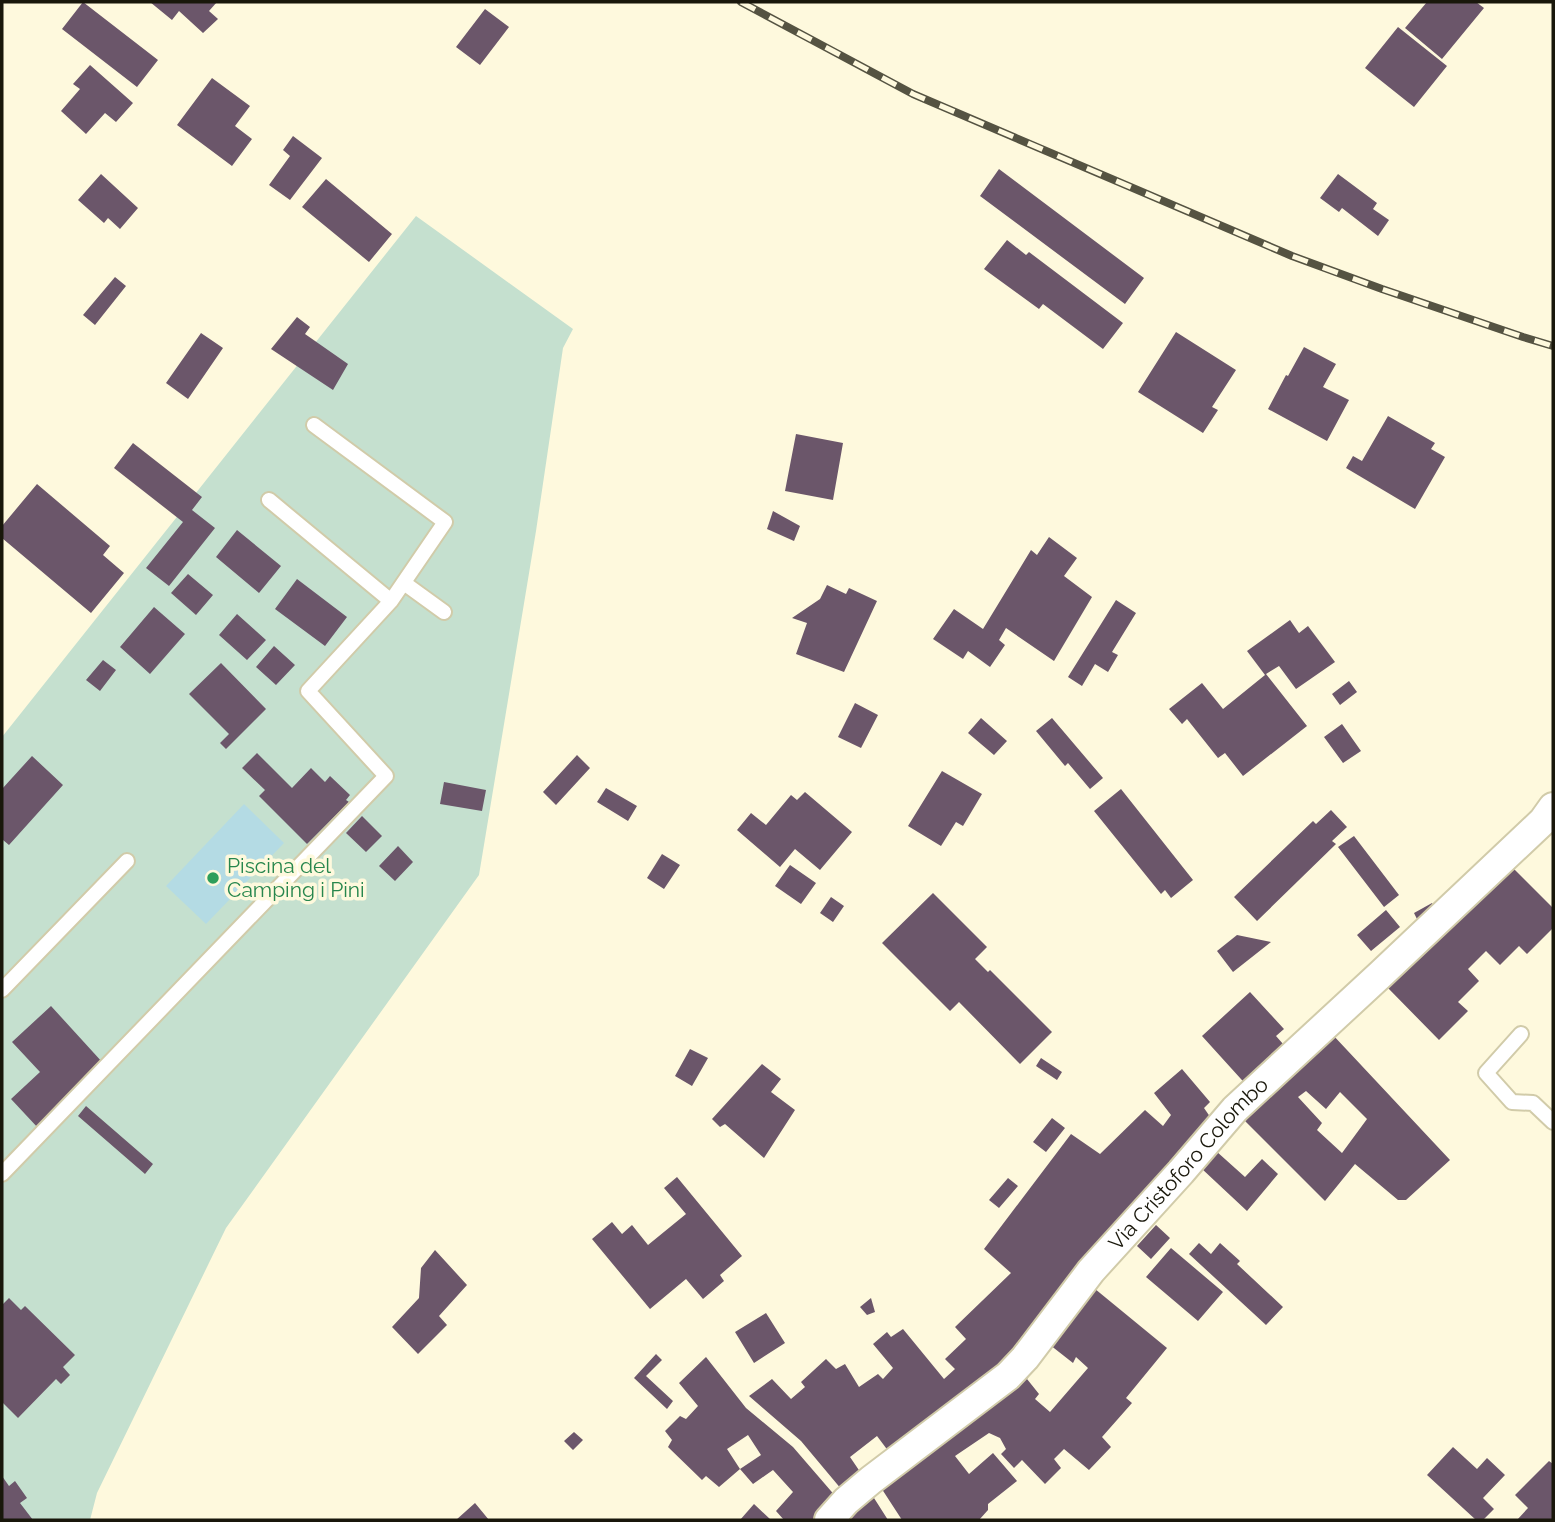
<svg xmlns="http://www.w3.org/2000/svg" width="1555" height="1522" font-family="Raleway,sans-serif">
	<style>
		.green { fill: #c5e0cf }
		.water { fill: #b4dbe4 }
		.building { fill: #6b566a; fill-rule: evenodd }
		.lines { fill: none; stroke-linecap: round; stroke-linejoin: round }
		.service-casing { stroke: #d1cba9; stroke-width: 18 }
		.minor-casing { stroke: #d1cba9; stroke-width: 32 }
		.service { stroke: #fff; stroke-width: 14 }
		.minor { stroke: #fff; stroke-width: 28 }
		.rail-casing { stroke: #555342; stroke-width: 8 }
		.rail { stroke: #fef9dd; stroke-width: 5; stroke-dasharray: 16; stroke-linecap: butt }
		.leisure-dot { fill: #2e9e5b; stroke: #fef9dd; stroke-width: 2.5 }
		.labels { text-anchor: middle; stroke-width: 7; stroke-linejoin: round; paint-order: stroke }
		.leisure-label { font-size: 21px; fill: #27864d; stroke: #fef9dd; text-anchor: start }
		.street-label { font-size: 21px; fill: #19170b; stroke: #fef9dd }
	</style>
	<rect width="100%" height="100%" fill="#fef9dd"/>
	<path class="green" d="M 416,216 L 573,329 L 563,348 L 536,531 L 479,875 L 226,1228 L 97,1493 L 90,1520 L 2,1520 L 2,737 Z"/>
	<path class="water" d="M 244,804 L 284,843 L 206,924 L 166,886 Z"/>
	<path class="building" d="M 83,2 L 158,60 L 137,87 L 62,29 Z
		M 150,2 L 217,2 L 209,11 L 218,19 L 203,33 L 179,11 L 172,20 Z
		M 1427,2 L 1476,2 L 1484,8 L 1442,59 L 1405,28 Z
		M 485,9 L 509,27 L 480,65 L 456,47 Z
		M 1398,27 L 1447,66 L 1414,107 L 1365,68 Z
		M 90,65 L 133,103 L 116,122 L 105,113 L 86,134 L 61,111 L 80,89 L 73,84 Z
		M 212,78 L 250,106 L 235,126 L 252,139 L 232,166 L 177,125 Z
		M 293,136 L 322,158 L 290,200 L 269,185 L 290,156 L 283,150 Z
		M 999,169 L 1144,278 L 1125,304 L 980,196 Z
		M 101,174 L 138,208 L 120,229 L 108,218 L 104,223 L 78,200 Z
		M 1338,174 L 1377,203 L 1373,209 L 1389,220 L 1378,236 L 1342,208 L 1339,212 L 1320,198 Z
		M 326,179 L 392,234 L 369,262 L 302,207 Z
		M 1007,240 L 1026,255 L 1029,252 L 1123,323 L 1103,349 L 1043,304 L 1039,309 L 984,269 Z
		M 115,277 L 126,286 L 95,325 L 83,315 Z
		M 297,317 L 310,327 L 305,334 L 348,364 L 333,390 L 271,349 Z
		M 1176,332 L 1236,370 L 1212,407 L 1218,410 L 1203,433 L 1138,392 Z
		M 201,333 L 223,348 L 188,399 L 166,383 Z
		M 1304,347 L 1336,364 L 1323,387 L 1349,400 L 1327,441 L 1268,409 L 1286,375 L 1288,376 Z
		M 1388,416 L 1435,443 L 1431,449 L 1445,457 L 1415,509 L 1346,468 L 1353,456 L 1362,461 Z
		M 796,434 L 843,443 L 833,500 L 785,491 Z
		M 133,443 L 202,497 L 192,510 L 215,528 L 169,586 L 146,568 L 183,522 L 114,468 Z
		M 37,484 L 110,546 L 103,555 L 124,573 L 91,613 L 2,538 L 2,526 Z
		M 773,511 L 800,526 L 794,541 L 767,529 Z
		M 237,530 L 281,566 L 259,593 L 216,557 Z
		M 1049,537 L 1077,558 L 1064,576 L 1092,597 L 1054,661 L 1006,628 L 999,640 L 1005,645 L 990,667 L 968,651 L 963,659 L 933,639 L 954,609 L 983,629 L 1031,550 L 1037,555 Z
		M 188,574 L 213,595 L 196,615 L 171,593 Z
		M 297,579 L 347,617 L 325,646 L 275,609 Z
		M 827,585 L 846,594 L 849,588 L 877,601 L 844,672 L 796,654 L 807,623 L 792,618 L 820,599 Z
		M 1116,600 L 1136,613 L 1112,652 L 1118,655 L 1108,672 L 1095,664 L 1082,686 L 1068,677 Z
		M 154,607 L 185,634 L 150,674 L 120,647 Z
		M 237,614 L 266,640 L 247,660 L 219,635 Z
		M 1290,620 L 1299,633 L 1308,626 L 1335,662 L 1296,689 L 1279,666 L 1266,674 L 1307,726 L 1243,776 L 1225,753 L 1218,758 L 1187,719 L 1182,724 L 1169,709 L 1202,683 L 1223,709 L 1265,675 L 1247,651 Z
		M 274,646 L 295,665 L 276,685 L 256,667 Z
		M 103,660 L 116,670 L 100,691 L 86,680 Z
		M 221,663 L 266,709 L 226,749 L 220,743 L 229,734 L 189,694 Z
		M 1349,681 L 1357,692 L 1340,705 L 1332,694 Z
		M 855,703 L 878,715 L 861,748 L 838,737 Z
		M 981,718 L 1007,741 L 994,755 L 968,733 Z
		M 1052,718 L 1103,778 L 1090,789 L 1068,763 L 1065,766 L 1036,731 Z
		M 1342,724 L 1361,751 L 1343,763 L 1324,737 Z
		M 257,753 L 292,788 L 311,768 L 325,782 L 330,776 L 350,795 L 346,800 L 349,802 L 307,844 L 259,796 L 265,790 L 242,768 Z
		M 577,755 L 590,768 L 556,805 L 543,792 Z
		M 32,756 L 63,785 L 9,845 L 3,840 L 2,842 L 2,789 Z
		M 942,771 L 982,794 L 963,826 L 956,822 L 941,846 L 908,826 Z
		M 444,782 L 486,790 L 482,811 L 440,804 Z
		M 606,788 L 637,806 L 628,821 L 597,802 Z
		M 1121,789 L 1193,880 L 1171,898 L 1165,890 L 1161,894 L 1094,811 Z
		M 805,792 L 852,832 L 820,870 L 795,849 L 780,867 L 737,830 L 751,813 L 766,825 L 791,795 L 797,800 Z
		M 1331,810 L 1347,827 L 1332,841 L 1336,844 L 1257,921 L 1234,897 L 1313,821 L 1316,824 Z
		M 362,816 L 382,836 L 366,852 L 346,833 Z
		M 1354,836 L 1399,895 L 1384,907 L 1338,847 Z
		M 398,846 L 413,862 L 395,881 L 379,866 Z
		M 662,854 L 680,865 L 664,889 L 647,878 Z
		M 1509,864 L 1553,908 L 1553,928 L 1527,954 L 1519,946 L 1500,965 L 1486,951 L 1468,969 L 1479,981 L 1458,1002 L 1468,1011 L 1439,1040 L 1387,987 Z
		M 790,865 L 816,883 L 801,904 L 775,886 Z
		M 933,893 L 987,947 L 975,959 L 988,972 L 990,970 L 1052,1032 L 1020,1064 L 959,1002 L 950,1011 L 882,943 Z
		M 831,897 L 844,906 L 833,922 L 820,913 Z
		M 1432,903 L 1438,913 L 1419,923 L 1414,913 Z
		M 1386,910 L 1400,927 L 1371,951 L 1357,935 Z
		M 1237,935 L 1271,942 L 1233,972 L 1217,951 Z
		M 1250,992 L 1284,1029 L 1276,1036 L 1291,1053 L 1250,1089 L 1202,1036 Z
		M 51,1006 L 103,1063 L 39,1129 L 11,1099 L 40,1072 L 12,1042 Z
		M 1332,1034 L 1450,1160 L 1406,1200 L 1398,1200 L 1355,1164 L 1325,1201 L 1239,1115 ZM 1306,1091 L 1326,1109 L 1340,1092 L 1367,1119 L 1342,1153 L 1317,1130 L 1322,1123 L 1298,1097 Z
		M 690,1049 L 708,1058 L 692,1086 L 675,1076 Z
		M 1041,1058 L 1062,1072 L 1057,1080 L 1036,1066 Z
		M 762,1064 L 781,1079 L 771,1092 L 795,1110 L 764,1158 L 725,1124 L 720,1127 L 712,1119 Z
		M 1182,1069 L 1210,1102 L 1204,1108 L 1215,1124 L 1012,1365 L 892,1456 L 877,1436 L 850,1457 L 865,1479 L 842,1490 L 801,1441 L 749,1396 L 772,1379 L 791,1399 L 805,1387 L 801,1382 L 826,1359 L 836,1369 L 845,1364 L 859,1387 L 878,1374 L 883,1379 L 893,1368 L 873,1344 L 887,1332 L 891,1337 L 903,1329 L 944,1379 L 955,1369 L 945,1359 L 966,1339 L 955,1327 L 1011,1273 L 984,1249 L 1071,1134 L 1100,1154 L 1145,1110 L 1163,1126 L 1171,1115 L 1154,1093 Z
		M 86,1106 L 153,1164 L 145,1174 L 78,1116 Z
		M 1052,1118 L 1065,1128 L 1046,1152 L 1033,1142 Z
		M 1216,1151 L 1245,1177 L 1262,1159 L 1278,1174 L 1247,1211 L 1201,1168 Z
		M 677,1177 L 742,1256 L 720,1275 L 724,1281 L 703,1299 L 686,1279 L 650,1309 L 592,1239 L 612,1222 L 622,1234 L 632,1225 L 648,1245 L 686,1214 L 664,1188 Z
		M 1008,1178 L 1018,1186 L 999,1208 L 989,1200 Z
		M 1156,1225 L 1170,1238 L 1151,1259 L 1137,1246 Z
		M 1199,1243 L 1211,1254 L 1220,1243 L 1240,1261 L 1237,1264 L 1283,1307 L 1266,1325 L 1189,1254 Z
		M 1171,1248 L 1223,1292 L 1198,1321 L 1146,1277 Z
		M 435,1250 L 467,1285 L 439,1316 L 447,1325 L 418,1354 L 392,1327 L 419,1298 L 421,1268 Z
		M 1089,1284 L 1167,1348 L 1126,1398 L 1132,1403 L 1102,1437 L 1111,1447 L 1089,1470 L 1064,1449 L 1054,1459 L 1061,1468 L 1045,1484 L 1022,1460 L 1014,1468 L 1001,1454 L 1006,1449 L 1000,1438 L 989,1433 L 955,1456 L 969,1474 L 993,1453 L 1017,1481 L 988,1504 L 988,1510 L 979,1520 L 902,1520 L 876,1480 L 1034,1369 L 1027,1379 L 1039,1394 L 1035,1399 L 1050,1412 L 1088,1368 L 1076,1357 L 1073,1363 L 1045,1341 Z
		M 9,1298 L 21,1310 L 25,1306 L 75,1355 L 63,1367 L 70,1375 L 61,1384 L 56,1379 L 18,1418 L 2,1402 L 2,1305 Z
		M 871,1298 L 875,1312 L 867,1315 L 860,1307 Z
		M 766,1313 L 785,1343 L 754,1363 L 735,1332 Z
		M 656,1354 L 662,1360 L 646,1376 L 673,1401 L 667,1409 L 634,1378 Z
		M 706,1357 L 746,1408 L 793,1447 L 837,1498 L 819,1520 L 784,1520 L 776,1511 L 793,1492 L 773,1470 L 753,1484 L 740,1469 L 719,1487 L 706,1476 L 702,1480 L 668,1447 L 672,1440 L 665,1431 L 680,1416 L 686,1419 L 698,1406 L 679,1383 ZM 748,1435 L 761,1455 L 740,1469 L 727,1449 Z
		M 574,1432 L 583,1440 L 573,1450 L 564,1441 Z
		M 1453,1447 L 1477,1469 L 1487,1458 L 1505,1475 L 1483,1498 L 1494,1509 L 1483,1520 L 1476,1520 L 1427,1475 Z
		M 1549,1461 L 1553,1464 L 1553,1520 L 1517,1520 L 1528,1508 L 1515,1495 Z
		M 2,1476 L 9,1486 L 15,1481 L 27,1498 L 20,1503 L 33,1520 L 2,1520 Z
		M 867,1487 L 888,1520 L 838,1520 Z
		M 475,1503 L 489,1520 L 456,1520 Z
		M 754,1504 L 771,1520 L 740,1520 Z"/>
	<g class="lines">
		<g class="service-casing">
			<path id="service" d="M 269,500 L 391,601
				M 404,583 L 444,612
				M 2,990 L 127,861
				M 1521,1034 L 1486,1073 L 1512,1102 L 1533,1103 L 1553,1122
				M 2,1174 L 386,776 L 308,691 L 391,601 L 445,522 L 314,425"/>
		</g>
		<g class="minor-casing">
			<g id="minor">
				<path id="s1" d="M 829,1520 L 846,1501 L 871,1480 L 1008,1376 L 1025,1358 L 1091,1271 L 1181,1172 L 1235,1109 L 1381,974 L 1543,821 L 1553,807"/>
			</g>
		</g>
		<use href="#service" class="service"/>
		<use href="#minor" class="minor"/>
		<g class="rail-casing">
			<path id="rail" d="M 741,2 L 913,94 L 1292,256 L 1382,289 L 1523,337 L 1553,346"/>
		</g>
		<use href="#rail" class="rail"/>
	</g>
	<circle class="leisure-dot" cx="213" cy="878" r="7"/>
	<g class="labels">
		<g class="leisure-label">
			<text x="227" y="873">Piscina del<tspan x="227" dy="24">Camping i Pini</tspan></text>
		</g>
		<g class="street-label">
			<text dy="7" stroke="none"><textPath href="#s1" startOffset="509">Via Cristoforo Colombo</textPath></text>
		</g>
	</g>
	<rect width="1555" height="1522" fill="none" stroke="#19170b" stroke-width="7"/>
</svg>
